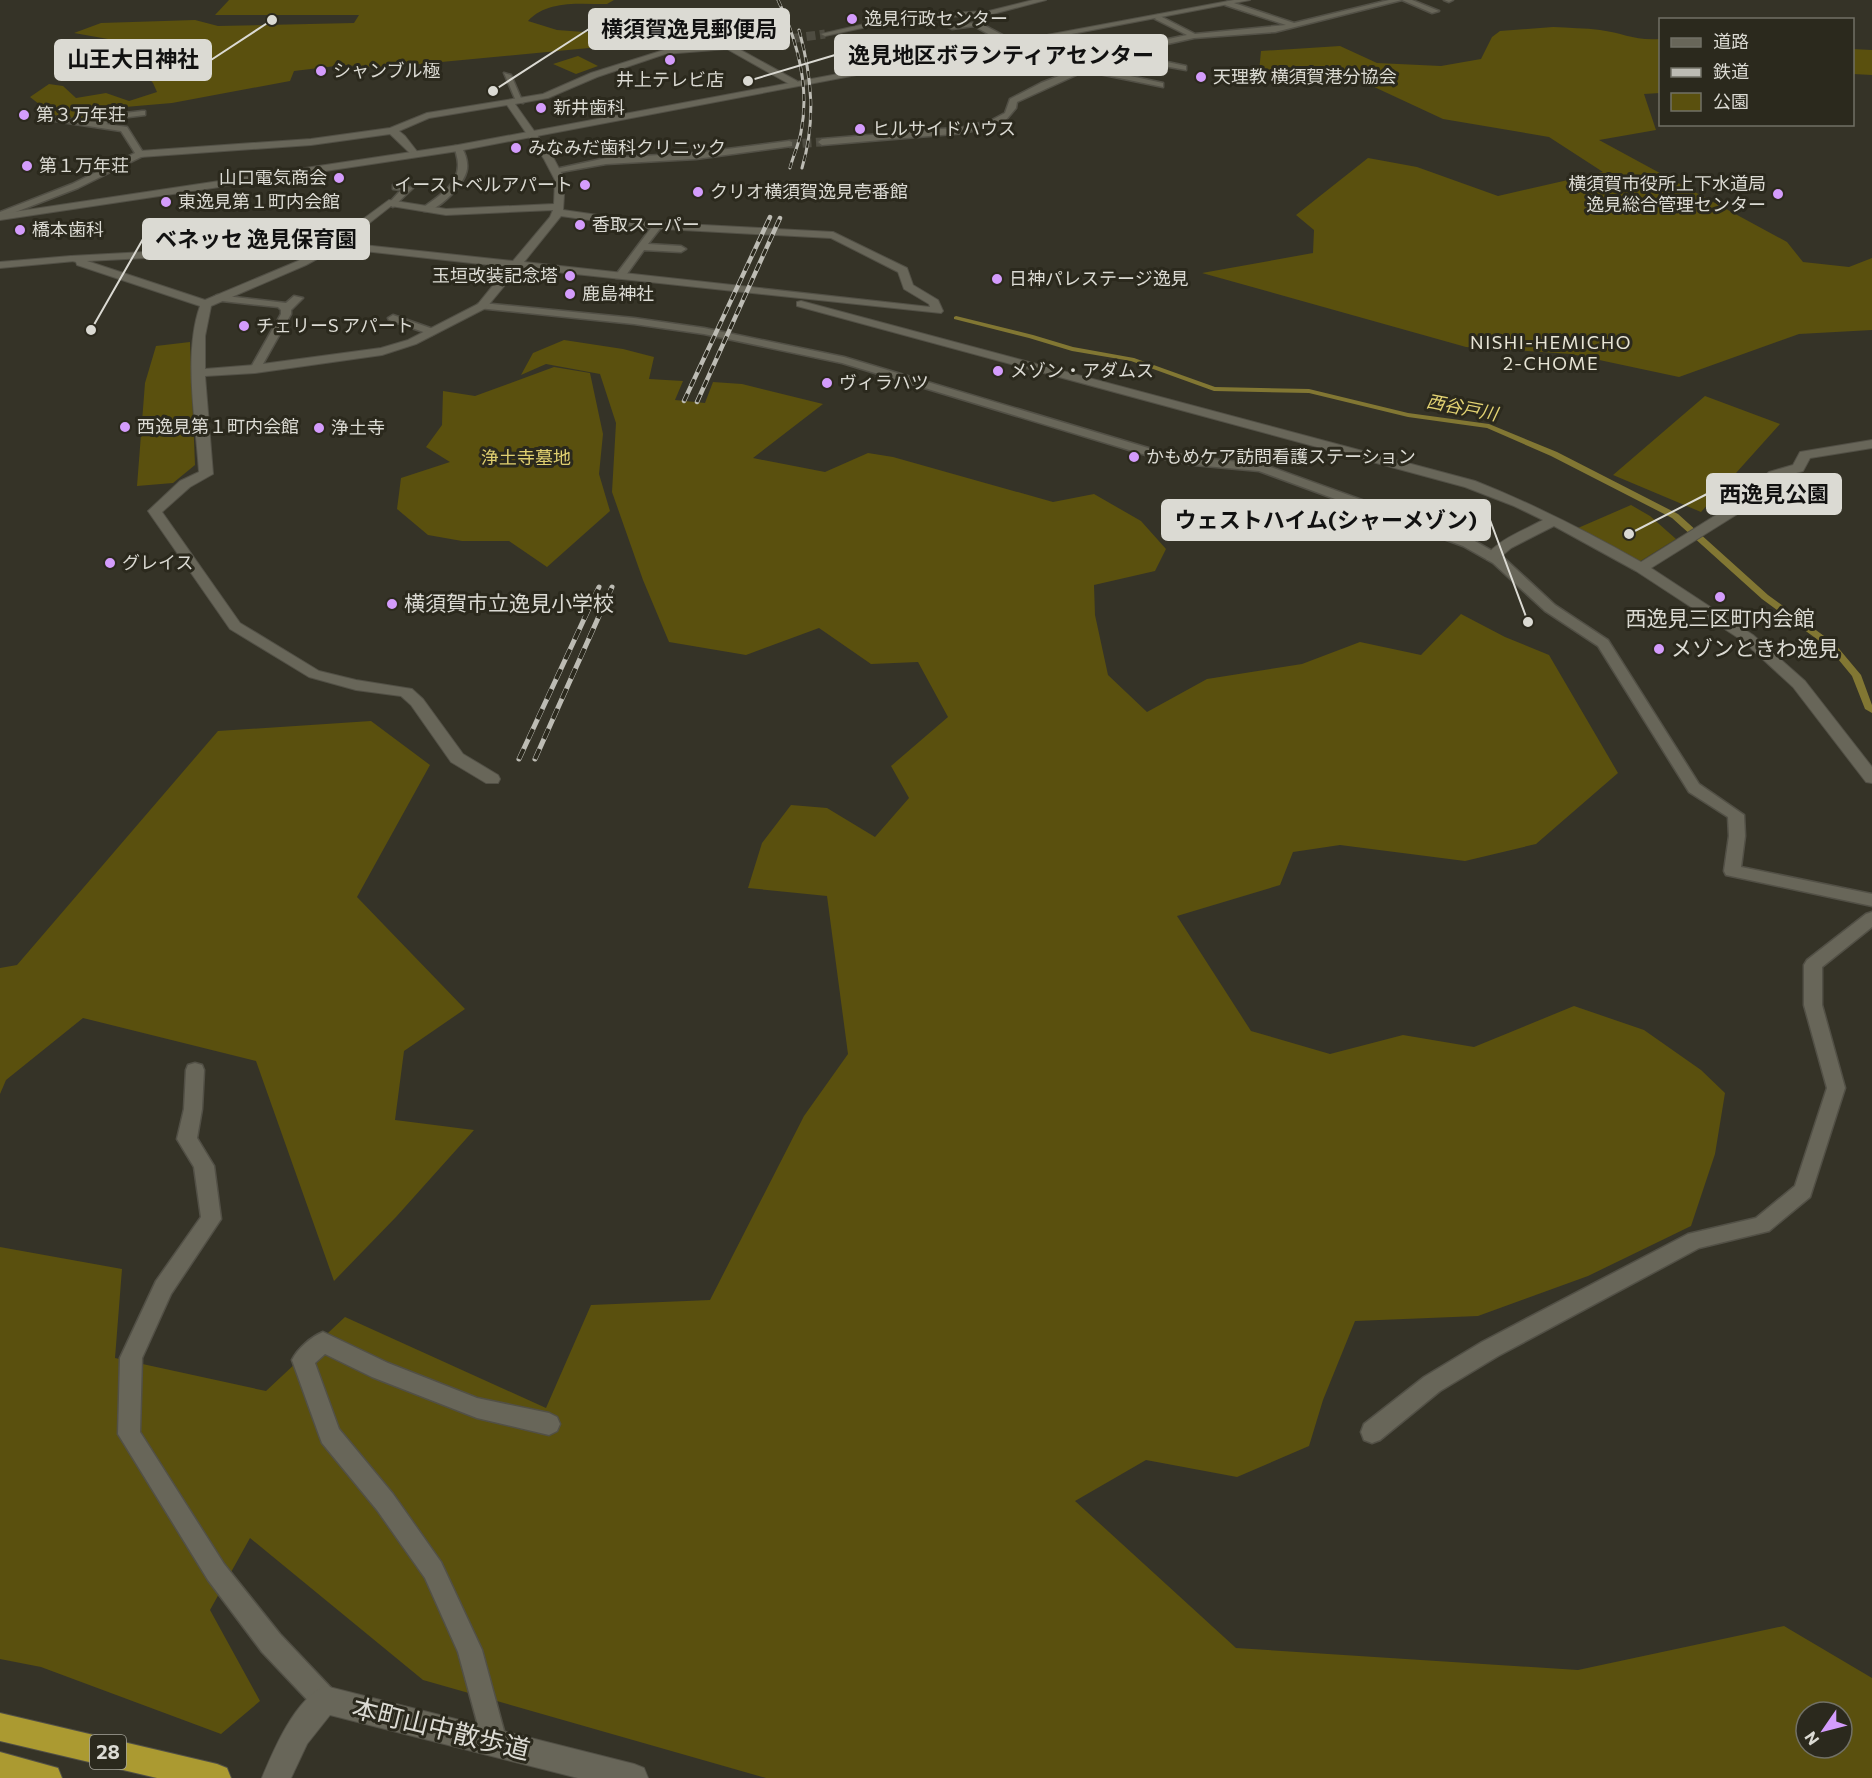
<svg xmlns="http://www.w3.org/2000/svg" width="1872" height="1778" font-family="Commissioner,'Noto Sans JP',sans-serif">
	<style>
		.green { fill: #5a500e; fill-rule: evenodd }
		.lines { fill: none; stroke-linecap: round; stroke-linejoin: round }
		.stream { fill: #827733; fill-rule: evenodd }
		.street-tunnel { stroke: #4e4c41; stroke-width: 9; stroke-dasharray: 9 4.5; stroke-linecap: butt }
		.lane-casing { stroke: #525046; stroke-width: 3 }
		.street-casing { stroke: #525046; stroke-width: 2 }
		.secondary-casing { stroke: #525046; stroke-width: 2 }
		.highway-casing { stroke: #525046; stroke-width: 2 }
		.lane { fill: #686659; fill-rule: evenodd }
		.street { fill: #686659; fill-rule: evenodd }
		.secondary { fill: #686659; fill-rule: evenodd }
		.highway { fill: #ab9a31; fill-rule: evenodd }
		.rail-far2-casing { stroke: #bdbcb4; stroke-width: 3 }
		.rail-far1-casing { stroke: #bdbcb4; stroke-width: 4.5 }
		.rail-casing { stroke: #bdbcb4; stroke-width: 5 }
		.rail-far2 { stroke: #2b291d; stroke-width: 2; stroke-dasharray: 7; stroke-linecap: butt }
		.rail-far1 { stroke: #2b291d; stroke-width: 3; stroke-dasharray: 8; stroke-linecap: butt }
		.rail { stroke: #2b291d; stroke-width: 4; stroke-dasharray: 11; stroke-linecap: butt }
		.poi-dot { fill: #d49cfc; stroke: #2b291d; stroke-width: 2 }
		.labels { text-anchor: middle; stroke-width: 6; stroke-linejoin: round; paint-order: stroke }
		.far-poi-label { font-size: 18px; fill: #dbdad3; stroke: #2b291d; text-anchor: start }
		.far-neighbourhood-label { font-size: 18px; letter-spacing: 1.5px; fill: #e7e4d5; stroke: #2b291d }
		.far-water-label { font-size: 18px; font-style: italic; fill: #e3d373; stroke: #2b291d }
		.far-park-label { font-size: 18px; fill: #dfcf6f; stroke: #2b291d }
		.shield { fill: #2b291d; stroke: #a6a59c; stroke-width: 1.5 }
		.shield-label { font-size: 20px; font-weight: bold; fill: #dbdad3 }
		.poi-label { font-size: 21px; fill: #dbdad3; stroke: #2b291d; text-anchor: start }
		.near-street-label { font-size: 26px; fill: #dbdad3; stroke: #2b291d }
		.leader { fill: none; stroke: #dbdad3; stroke-width: 2 }
		.callout-dot { fill: #dbdad3; stroke: #2b291d; stroke-width: 2 }
		.callout { fill: #dbdad3; stroke: #dbdad3; stroke-width: 2 }
		.callout-label { font-size: 22px; text-anchor: middle; font-weight: bold; fill: #111 }
	</style>
	<rect width="100%" height="100%" fill="#353327"/>
	<path class="green" d="M 229,0 L 614,0 L 607,4 C 578,4 547,0 528,21 L 557,30 L 639,36 L 589,48 L 378,68 L 344,65 L 294,71 L 290,81 L 172,103 L 125,107 L 87,120 L 53,115 L 30,97 L 49,84 L 63,86 L 76,98 L 106,93 L 129,101 L 157,92 L 153,83 L 136,64 L 138,60 L 89,50 L 108,39 L 74,33 L 101,23 L 195,20 L 218,26 L 354,23 L 359,15 L 215,15 Z
		M 1553,27 C 1569,28 1585,28 1600,30 C 1623,33 1635,41 1660,39 L 1660,93 L 1644,94 L 1656,130 L 1599,140 L 1787,242 L 1803,262 L 1849,267 L 1872,258 L 1872,330 L 1799,334 L 1679,377 L 1571,354 L 1466,347 L 1202,273 L 1313,253 L 1314,230 L 1296,215 L 1368,158 L 1417,167 L 1498,196 L 1603,172 L 1549,137 L 1443,119 L 1357,79 L 1300,82 L 1259,72 L 1261,51 L 1340,46 L 1377,63 L 1441,66 L 1481,59 L 1492,37 L 1500,31 Z
		M 1852,49 L 1872,50 L 1872,75 L 1853,74 Z
		M 578,56 L 598,66 L 576,74 L 553,64 Z
		M 564,340 L 623,349 L 654,357 L 649,379 L 683,381 L 675,400 L 705,403 L 713,382 L 742,384 L 823,404 L 753,458 L 825,472 L 868,453 L 893,457 L 1053,502 L 1094,494 L 1141,521 L 1166,549 L 1155,571 L 1094,585 L 1095,615 L 1108,675 L 1147,712 L 1207,679 L 1302,664 L 1360,642 L 1421,655 L 1461,614 L 1505,637 L 1549,655 L 1618,773 L 1536,844 L 1465,861 L 1340,845 L 1293,852 L 1280,885 L 1177,916 L 1251,1031 L 1330,1054 L 1403,1035 L 1474,1047 L 1574,1006 L 1644,1030 L 1701,1070 L 1725,1093 L 1715,1154 L 1691,1226 L 1588,1276 L 1478,1316 L 1355,1321 L 1323,1400 L 1309,1446 L 1237,1477 L 1146,1460 L 1075,1501 L 1236,1648 L 1578,1670 L 1784,1626 L 1872,1678 L 1872,1778 L 766,1778 L 423,1680 L 250,1538 L 210,1610 L 260,1701 L 221,1734 L 41,1667 L 0,1659 L 0,1247 L 122,1269 L 115,1358 L 266,1391 L 345,1317 L 546,1408 L 591,1305 L 710,1300 L 804,1116 L 848,1054 L 827,896 L 748,888 L 762,843 L 791,805 L 827,808 L 875,837 L 909,798 L 891,766 L 948,717 L 918,662 L 871,664 L 819,628 L 746,655 L 669,642 L 643,580 L 612,492 L 616,423 L 600,374 L 546,364 L 521,375 L 533,353 ZM 1806,1712 L 1842,1712 L 1842,1748 L 1806,1748 Z
		M 190,342 L 195,465 L 173,483 L 137,486 L 145,383 L 156,346 Z
		M 554,367 L 590,373 L 603,434 L 599,474 L 610,511 L 547,567 L 509,541 L 462,541 L 428,535 L 397,509 L 401,478 L 450,462 L 426,447 L 442,425 L 443,391 L 475,396 Z
		M 1705,396 L 1780,424 L 1701,512 L 1613,475 Z
		M 1631,505 L 1650,516 L 1676,539 L 1639,562 L 1578,528 Z
		M 371,721 L 430,765 L 357,897 L 465,1009 L 404,1051 L 395,1120 L 474,1130 L 396,1217 L 334,1281 L 256,1061 L 83,1018 L 6,1080 L 0,1094 L 0,968 L 17,965 L 218,731 Z"/>
	<g class="lines">
		<path class="stream" d="M 956,316 L 1033,335 L 1073,347 L 1134,358 L 1215,387 L 1309,389 L 1408,413 L 1489,424 L 1557,452 L 1678,514 L 1768,595 L 1835,644 L 1861,675 L 1872,705 L 1872,713 L 1865,709 L 1852,676 L 1829,648 L 1762,599 L 1672,518 L 1551,456 L 1487,428 L 1408,417 L 1309,393 L 1214,391 L 1131,361 L 1072,351 L 1029,338 L 954,319 L 954,317 Z"/>
		<path class="street-tunnel" d="M 753,44 L 825,34
			M 789,144 L 822,142"/>
		<g class="lane-casing">
			<path id="lane" d="M 1389,0 L 1412,0 L 1439,11 L 1432,13 L 1402,0 L 1275,32 L 1194,38 L 1136,51 L 1158,60 L 1186,66 L 1186,70 L 1153,64 L 1129,54 L 1093,68 L 1163,83 L 1163,87 L 1085,71 L 1017,102 L 1016,108 L 1005,121 L 965,133 L 822,145 L 818,142 L 822,139 L 965,127 L 992,120 L 1005,113 L 1010,99 L 1041,83 L 1082,67 L 1052,55 L 1025,61 L 1025,57 L 1045,52 L 1020,43 L 1020,39 L 1023,39 L 1088,64 L 1131,47 L 1187,35 L 1155,19 L 1158,15 L 1195,34 L 1286,25 L 1225,5 L 1228,1 L 1294,23 Z
				M 1444,0 L 1453,0 L 1449,2 Z
				M 978,22 L 1014,41 L 1015,43 L 1008,45 L 974,26 L 952,29 L 948,27 Z
				M 504,73 L 511,75 L 523,103 L 516,101 Z
				M 142,111 L 145,111 L 145,115 L 121,118 L 106,124 L 127,127 L 144,154 L 143,156 L 78,188 L 0,218 L 0,212 L 72,184 L 135,153 L 121,131 L 48,120 L 45,120 L 45,116 L 96,122 L 117,114 Z
				M 789,141 L 792,142 L 792,146 L 696,159 L 606,164 L 555,173 L 551,170 L 606,158 L 696,153 Z
				M 455,146 L 461,146 C 465,153 468,161 467,169 C 465,184 438,212 424,211 L 424,207 C 438,197 459,184 458,164 C 458,158 455,152 455,146 Z
				M 396,184 L 413,188 L 393,207 L 388,204 L 401,190 L 393,189 L 393,185 Z
				M 217,222 L 254,231 L 256,233 L 217,253 L 211,253 L 211,249 L 242,234 L 214,227 L 212,225 Z
				M 654,224 L 662,226 L 648,244 L 681,246 L 686,249 L 681,252 L 644,250 L 624,278 L 616,278 L 615,276 Z
				M 217,295 L 286,303 L 294,296 L 303,298 L 291,310 L 291,314 L 259,371 L 251,371 L 250,369 L 281,314 L 281,310 L 278,307 L 213,300 L 212,298 Z
				M 482,303 L 634,318 L 704,328 L 844,357 L 1155,450 L 1194,457 L 1265,465 L 1473,540 L 1503,557 L 1555,605 L 1608,640 L 1699,784 L 1744,815 L 1745,836 L 1741,867 L 1872,894 L 1872,906 L 1726,875 L 1724,871 L 1729,836 L 1728,817 L 1689,792 L 1598,646 L 1545,611 L 1493,563 L 1463,546 L 1259,471 L 1194,465 L 1149,456 L 842,363 L 704,334 L 634,324 L 478,308 L 478,304 Z
				M 393,315 L 436,330 L 437,332 L 432,335 L 389,320 L 388,318 Z
				M 1872,912 L 1872,927 L 1822,967 L 1822,1005 L 1845,1088 L 1810,1197 L 1769,1231 L 1699,1248 L 1498,1356 L 1440,1391 L 1380,1440 L 1372,1443 L 1364,1440 L 1361,1432 L 1364,1424 L 1424,1377 L 1482,1342 L 1688,1234 L 1756,1218 L 1795,1186 L 1827,1088 L 1804,1005 L 1804,965 L 1807,960 L 1866,914 Z
				M 195,1063 L 202,1065 L 204,1070 L 202,1109 L 197,1138 L 214,1166 L 221,1219 L 171,1294 L 142,1358 L 140,1432 L 224,1564 L 280,1634 L 334,1691 L 338,1700 L 334,1709 L 325,1713 L 316,1709 L 262,1652 L 208,1580 L 118,1434 L 120,1358 L 156,1281 L 201,1217 L 194,1167 L 177,1139 L 184,1109 L 186,1070 L 188,1065 Z
				M 323,1332 L 388,1363 L 477,1398 L 549,1413 L 557,1417 L 560,1424 L 557,1431 L 549,1435 L 477,1418 L 372,1377 L 325,1354 L 315,1363 L 339,1429 L 393,1494 L 441,1562 L 482,1650 L 507,1742 L 503,1751 L 494,1755 L 485,1751 L 458,1652 L 425,1578 L 377,1510 L 322,1443 L 319,1435 L 292,1360 C 298,1348 311,1337 323,1332 Z"/>
		</g>
		<g class="street-casing">
			<path id="street" d="M 1033,0 L 1046,0 L 989,15 L 904,19 L 825,36 L 821,34 L 904,15 L 989,11 Z
				M 753,42 L 756,42 L 756,46 L 737,48 L 797,81 L 797,85 L 791,85 L 727,49 L 665,54 L 597,77 L 548,98 L 515,104 L 554,159 L 565,180 L 563,210 L 646,222 L 833,232 L 907,268 L 913,285 L 938,300 L 943,311 L 941,313 L 519,268 L 486,308 L 416,344 L 382,355 L 255,373 L 205,376 L 213,474 L 190,487 L 162,512 L 240,623 L 319,671 L 356,680 L 412,689 L 423,699 L 463,754 L 498,775 L 500,779 L 498,783 L 486,783 L 451,762 L 411,705 L 401,696 L 356,690 L 309,677 L 230,629 L 148,511 L 180,481 L 199,472 C 196,422 183,354 200,306 L 77,265 L 76,262 L 66,259 L 71,256 L 332,242 L 389,200 L 446,209 L 554,204 L 555,180 L 544,159 L 507,105 L 429,118 L 399,131 L 405,136 L 419,154 L 414,157 L 390,134 L 311,145 L 140,157 L 135,154 L 140,151 L 311,139 L 390,128 L 427,113 L 543,94 L 591,73 L 664,50 ZM 391,206 L 446,215 L 553,210 L 550,217 L 513,261 L 344,243 ZM 561,216 L 646,228 L 831,238 L 898,272 L 904,289 L 929,304 L 930,307 L 524,262 ZM 337,248 L 508,267 L 478,304 L 408,340 L 381,348 L 255,365 L 205,369 L 205,336 L 211,306 L 306,265 ZM 320,249 L 298,261 L 205,300 L 87,261 Z
				M 801,301 L 1475,481 C 1533,504 1586,531 1641,562 L 1737,502 L 1769,472 L 1793,465 L 1800,452 L 1872,440 L 1872,448 L 1810,458 L 1803,471 L 1779,478 L 1747,508 L 1651,568 L 1753,635 L 1805,681 L 1872,767 L 1872,783 L 1866,782 L 1793,687 L 1743,641 L 1636,571 L 1554,526 L 1511,548 L 1497,560 L 1487,560 L 1485,557 C 1499,539 1523,531 1543,520 L 1514,506 L 1465,487 L 797,306 L 797,302 Z
				M 325,1686 L 634,1764 L 644,1768 L 648,1778 L 578,1778 L 330,1715 L 307,1744 L 291,1778 L 262,1778 C 274,1749 295,1699 325,1686 Z"/>
		</g>
		<g class="secondary-casing">
			<path id="secondary" d="M 1234,0 L 1250,0 L 458,151 L 0,220 L 0,214 L 458,145 Z
				M 71,256 L 76,259 L 75,261 L 0,268 L 0,262 Z"/>
		</g>
		<g class="highway-casing">
			<path id="highway" d="M 0,1713 L 217,1764 L 227,1768 L 231,1778 L 157,1778 L 0,1741 Z
				M 0,1752 L 58,1768 L 62,1778 L 0,1778 Z"/>
		</g>
		<use href="#lane" class="lane"/>
		<use href="#street" class="street"/>
		<use href="#secondary" class="secondary"/>
		<use href="#highway" class="highway"/>
		<g class="rail-far2-casing">
			<path id="rail-far2" d="M 778,0 C 797,40 810,87 801,132 C 799,144 793,156 790,168
				M 799,30 C 812,77 816,121 802,168"/>
		</g>
		<g class="rail-far1-casing">
			<path id="rail-far1" d="M 684,401 L 770,217
				M 697,402 L 780,218"/>
		</g>
		<g class="rail-casing">
			<path id="rail" d="M 519,759 L 599,587
				M 535,759 L 612,587"/>
		</g>
		<use href="#rail-far2" class="rail-far2"/>
		<use href="#rail-far1" class="rail-far1"/>
		<use href="#rail" class="rail"/>
	</g>
	<g class="poi-dot">
		<circle cx="852" cy="19" r="6"/>
		<circle cx="670" cy="60" r="6"/>
		<circle cx="321" cy="71" r="6"/>
		<circle cx="1201" cy="77" r="6"/>
		<circle cx="541" cy="108" r="6"/>
		<circle cx="24" cy="115" r="6"/>
		<circle cx="860" cy="129" r="6"/>
		<circle cx="516" cy="148" r="6"/>
		<circle cx="27" cy="166" r="6"/>
		<circle cx="339" cy="178" r="6"/>
		<circle cx="585" cy="185" r="6"/>
		<circle cx="698" cy="192" r="6"/>
		<circle cx="1778" cy="194" r="6"/>
		<circle cx="166" cy="202" r="6"/>
		<circle cx="580" cy="225" r="6"/>
		<circle cx="20" cy="230" r="6"/>
		<circle cx="570" cy="276" r="6"/>
		<circle cx="997" cy="279" r="6"/>
		<circle cx="570" cy="294" r="6"/>
		<circle cx="244" cy="326" r="6"/>
		<circle cx="998" cy="371" r="6"/>
		<circle cx="827" cy="383" r="6"/>
		<circle cx="125" cy="427" r="6"/>
		<circle cx="319" cy="428" r="6"/>
		<circle cx="1134" cy="457" r="6"/>
		<circle cx="110" cy="563" r="6"/>
		<circle cx="1720" cy="597" r="6"/>
		<circle cx="392" cy="604" r="6"/>
		<circle cx="1659" cy="649" r="6"/>
	</g>
	<g class="labels">
		<g class="far-poi-label">
			<text x="864" y="25">逸見行政センター</text>
			<text x="333" y="77">シャンブル極</text>
			<text x="1213" y="83">天理教 横須賀港分協会</text>
			<text x="670" y="86" text-anchor="middle">井上テレビ店</text>
			<text x="553" y="114">新井歯科</text>
			<text x="36" y="121">第３万年荘</text>
			<text x="872" y="135">ヒルサイドハウス</text>
			<text x="528" y="154">みなみだ歯科クリニック</text>
			<text x="39" y="172">第１万年荘</text>
			<text x="327" y="184" text-anchor="end">山口電気商会</text>
			<text x="1766" y="190" text-anchor="end">横須賀市役所上下水道局<tspan x="1766" dy="21">逸見総合管理センター</tspan></text>
			<text x="573" y="191" text-anchor="end">イーストベルアパート</text>
			<text x="710" y="198">クリオ横須賀逸見壱番館</text>
			<text x="178" y="208">東逸見第１町内会館</text>
			<text x="592" y="231">香取スーパー</text>
			<text x="32" y="236">橋本歯科</text>
			<text x="558" y="282" text-anchor="end">玉垣改装記念塔</text>
			<text x="1009" y="285">日神パレステージ逸見</text>
			<text x="582" y="300">鹿島神社</text>
			<text x="256" y="332">チェリーS アパート</text>
			<text x="1010" y="377">メゾン・アダムス</text>
			<text x="839" y="389">ヴィラハツ</text>
			<text x="137" y="433">西逸見第１町内会館</text>
			<text x="331" y="434">浄土寺</text>
			<text x="1146" y="463">かもめケア訪問看護ステーション</text>
			<text x="122" y="569">グレイス</text>
		</g>
		<g class="far-neighbourhood-label">
			<text x="1551" y="349">NISHI-HEMICHO<tspan x="1551" dy="21">2-CHOME</tspan></text>
		</g>
		<g class="far-water-label">
			<text transform="translate(1462 408) rotate(11)" y="6">西谷戸川</text>
		</g>
		<g class="far-park-label">
			<text x="526" y="464">浄土寺墓地</text>
		</g>
		<rect class="shield" x="90" y="1735" width="36" height="34" rx="4.5"/>
		<g class="shield-label">
			<text x="108" y="1759">28</text>
		</g>
		<g class="poi-label">
			<text x="404" y="611">横須賀市立逸見小学校</text>
			<text x="1720" y="626" text-anchor="middle">西逸見三区町内会館</text>
			<text x="1671" y="656">メゾンときわ逸見</text>
		</g>
		<g class="near-street-label">
			<text transform="translate(441 1729) rotate(14)" y="9">本町山中散歩道</text>
		</g>
	</g>
	<path class="leader" d="M493 91L589 29M748 81L835 55M272 20L211 60M91 330L143 239M1629 534L1707 494M1528 622L1490 520"/>
	<g class="callout-dot">
		<circle cx="493" cy="91" r="6"/>
		<circle cx="748" cy="81" r="6"/>
		<circle cx="272" cy="20" r="6"/>
		<circle cx="91" cy="330" r="6"/>
		<circle cx="1629" cy="534" r="6"/>
		<circle cx="1528" cy="622" r="6"/>
	</g>
	<g class="callout">
		<rect x="589" y="9" width="200" height="40" rx="6"/>
		<rect x="835" y="35" width="332" height="40" rx="6"/>
		<rect x="55" y="40" width="156" height="40" rx="6"/>
		<rect x="143" y="219" width="226" height="40" rx="6"/>
		<rect x="1707" y="474" width="134" height="40" rx="6"/>
		<rect x="1162" y="500" width="328" height="40" rx="6"/>
	</g>
	<g class="callout-label">
		<text x="689" y="37">横須賀逸見郵便局</text>
		<text x="1001" y="63">逸見地区ボランティアセンター</text>
		<text x="133" y="67">山王大日神社</text>
		<text x="256" y="247">ベネッセ 逸見保育園</text>
		<text x="1774" y="502">西逸見公園</text>
		<text x="1326" y="528">ウェストハイム(シャーメゾン)</text>
	</g>
	<rect x="1659" y="18" width="195" height="108" fill="#2b291d" stroke="#717066" stroke-width="1.5"/>
	<rect x="1671" y="38" width="30" height="9" fill="#686659" stroke="#717066" stroke-width="1.5"/>
	<text x="1713" y="48" font-size="18" fill="#dbdad3">道路</text>
	<rect x="1671" y="68" width="30" height="9" fill="#bdbcb4" stroke="#717066" stroke-width="1.5"/>
	<text x="1713" y="78" font-size="18" fill="#dbdad3">鉄道</text>
	<rect x="1671" y="93" width="30" height="18" fill="#5a500e" stroke="#717066" stroke-width="1.5"/>
	<text x="1713" y="108" font-size="18" fill="#dbdad3">公園</text>
	<g transform="translate(1824 1730) rotate(235)"><circle r="28" fill="#2b291d" stroke="#717066" stroke-width="1.5"/>
	<path d="M0-4.5L10 22L0 15L-10 22Z" fill="#d49cfc"/>
	<text y="-9" font-size="16" font-weight="bold" text-anchor="middle" fill="#dbdad3">N</text>
	</g>
</svg>
